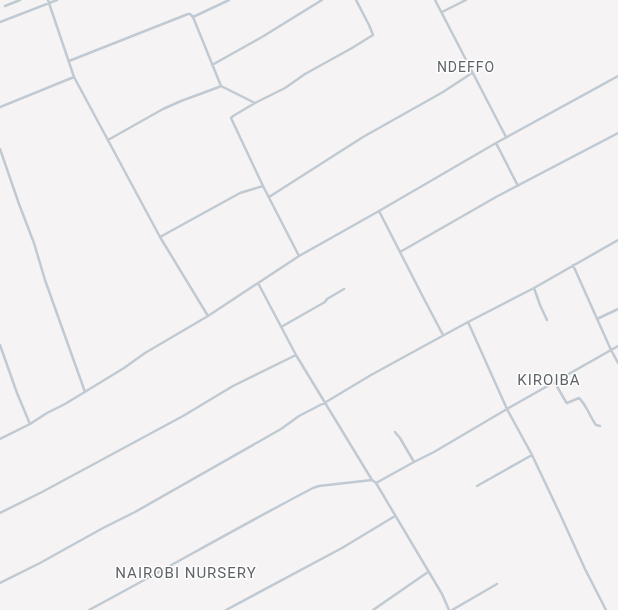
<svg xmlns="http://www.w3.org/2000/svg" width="618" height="610" font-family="Roboto,sans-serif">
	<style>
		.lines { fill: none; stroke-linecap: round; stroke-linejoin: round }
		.minor { stroke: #c1cad2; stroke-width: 2.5 }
		.labels { text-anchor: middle; stroke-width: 3; stroke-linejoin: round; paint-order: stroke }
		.neighbourhood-label { font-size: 14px; letter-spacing: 1px; fill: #5f6368; stroke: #fff }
		.quarter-label { font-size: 15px; letter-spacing: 1px; fill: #5f6368; stroke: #fff }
	</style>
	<rect width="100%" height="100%" fill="#f5f3f3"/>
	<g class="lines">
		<path class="minor" d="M 48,0 L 74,77 L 160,237 L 208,316 L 299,256 L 379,211 L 496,143 L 618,76
			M 435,0 L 506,137
			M 5,6 L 20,0
			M 442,12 L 466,0
			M 193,17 L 229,0
			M 0,22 L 57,0
			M 69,61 L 188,14 L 190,14 L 193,17 L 221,86 L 219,87 L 181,101 L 163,109 L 108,140
			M 212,65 L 262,37 L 322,0
			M 221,86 L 255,103
			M 0,107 L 74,77
			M 496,143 L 518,186
			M 0,149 L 19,204 L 34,243 L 45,280 L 85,392
			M 269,197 L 363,137 L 443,92 L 472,73
			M 379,211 L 422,295 L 443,335
			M 160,237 L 240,193 L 263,186
			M 400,252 L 496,197 L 618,133
			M 299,256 L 263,186 L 231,118 L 233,116 L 255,103 L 285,88 L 305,74 L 352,48 L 373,35 L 369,25 L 356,0
			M 573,265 L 611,350 L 618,363
			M 258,283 L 296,355 L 372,480 L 376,483 L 442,594 L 449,610
			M 534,288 L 540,305 L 547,320
			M 597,319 L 618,309
			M 468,322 L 507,409 L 532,455 L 560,514 L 585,569 L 606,610
			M 281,327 L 325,302 L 327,299 L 344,289
			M 0,345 L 17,393 L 30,424
			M 555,383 L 566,402 L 567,403 L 579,398 C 586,404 590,417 596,425 L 600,426
			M 395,432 L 400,438 L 414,462
			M 0,439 L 30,424 L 47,413 L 65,404 L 124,368 L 145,353 L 208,316
			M 376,483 L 414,462 L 434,452 L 507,409 L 618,346
			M 477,486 L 532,455
			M 0,513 L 42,492 L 183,416 L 233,386 L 296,355
			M 0,583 L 40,563 L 103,528 L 135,512 L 281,429 L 299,416 L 326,402 L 371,375 L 468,322 L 534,288 L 618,240
			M 89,610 C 164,570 238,527 313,488 L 319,486 L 372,480
			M 226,610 L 342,548 L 395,516
			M 373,610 L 428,572
			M 452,610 L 497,584"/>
	</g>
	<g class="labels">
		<g class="neighbourhood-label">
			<text x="466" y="72">NDEFFO</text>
		</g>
		<g class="quarter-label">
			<text x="549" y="385">KIROIBA</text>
			<text x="186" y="578">NAIROBI NURSERY</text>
		</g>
	</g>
</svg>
